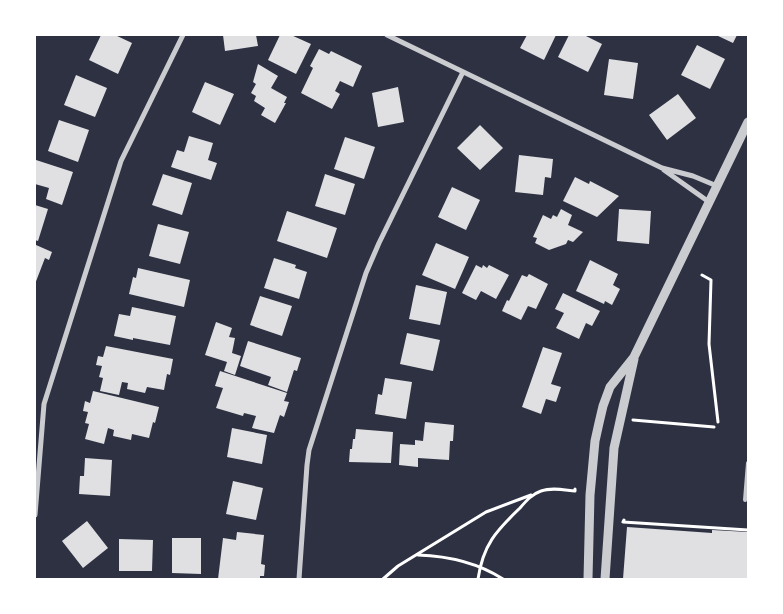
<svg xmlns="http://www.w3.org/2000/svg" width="783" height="614" font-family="Poppins,sans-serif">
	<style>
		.building { fill: #e0e0e3 }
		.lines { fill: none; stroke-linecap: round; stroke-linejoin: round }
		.path { stroke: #fff; stroke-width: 3 }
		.service { stroke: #caccd0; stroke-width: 4 }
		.minor { stroke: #caccd0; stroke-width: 5 }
		.tertiary { stroke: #caccd0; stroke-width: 9 }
	</style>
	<rect width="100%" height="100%" fill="#2d3142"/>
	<path class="building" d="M 101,35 L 115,35 L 132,43 L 118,74 L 89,60 Z
		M 223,35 L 256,35 L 258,46 L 225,51 Z
		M 280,35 L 291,35 L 311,44 L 296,74 L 268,60 Z
		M 527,35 L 556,35 L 544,60 L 520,48 Z
		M 569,35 L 584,35 L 602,44 L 588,72 L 558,57 Z
		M 716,35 L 737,35 L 733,43 Z
		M 697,45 L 725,59 L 710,89 L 681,75 Z
		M 319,49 L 329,54 L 331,51 L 362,66 L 353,87 L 340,81 L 335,91 L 340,94 L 332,109 L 301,93 L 313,68 L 310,66 Z
		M 609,59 L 638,63 L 633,99 L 604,95 Z
		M 258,64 L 278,76 L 271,88 L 287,97 L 284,103 L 286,103 L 275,123 L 261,115 L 265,108 L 254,101 L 256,96 L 251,93 L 256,84 L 253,82 Z
		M 76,75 L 107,88 L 95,117 L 64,105 Z
		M 205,82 L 234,94 L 220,125 L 192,112 Z
		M 398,87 L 404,122 L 378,127 L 372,93 Z
		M 678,94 L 696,118 L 667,140 L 649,115 Z
		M 59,120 L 89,130 L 78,162 L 48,151 Z
		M 480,125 L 503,148 L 480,170 L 457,148 Z
		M 189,136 L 213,143 L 208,160 L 217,163 L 211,180 L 171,167 L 177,150 L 184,152 Z
		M 345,137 L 375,147 L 364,179 L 334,169 Z
		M 519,155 L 553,159 L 551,178 L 545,177 L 543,195 L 515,192 Z
		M 36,160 L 73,172 L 62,205 L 46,199 L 49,188 L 35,184 Z
		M 163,174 L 192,183 L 182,215 L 152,205 Z
		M 325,174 L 355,184 L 345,215 L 315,206 Z
		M 575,177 L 589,184 L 590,181 L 619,196 L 597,217 L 563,201 Z
		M 452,187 L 480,200 L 466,230 L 438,217 Z
		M 35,205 L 48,209 L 38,241 L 35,240 Z
		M 561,209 L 572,215 L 568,225 L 583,232 L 573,242 L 568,240 L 566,244 L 549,250 L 535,243 L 537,238 L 533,237 L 543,215 L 551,219 L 553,215 L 557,217 Z
		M 619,209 L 651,211 L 649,244 L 617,241 Z
		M 287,211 L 337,228 L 327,258 L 277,241 Z
		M 158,224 L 189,232 L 180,264 L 149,256 Z
		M 436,243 L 469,257 L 455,289 L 422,275 Z
		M 36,245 L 52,252 L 49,260 L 45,258 L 35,284 Z
		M 274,258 L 296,265 L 295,268 L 307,272 L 299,299 L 264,288 Z
		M 590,260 L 618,274 L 613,285 L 620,289 L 612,305 L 605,301 L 604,304 L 576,291 Z
		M 476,265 L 482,268 L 483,265 L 487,268 L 489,265 L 509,275 L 496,299 L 481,291 L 476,300 L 462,293 Z
		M 138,268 L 190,280 L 184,307 L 129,294 L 133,277 L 136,278 Z
		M 529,274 L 548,284 L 536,309 L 528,306 L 521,320 L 502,311 L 507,300 L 509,301 L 522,275 L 527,277 Z
		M 416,285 L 447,292 L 440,325 L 409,319 Z
		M 563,293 L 600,311 L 592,326 L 586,323 L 579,339 L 556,328 L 564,313 L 555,309 Z
		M 260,296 L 292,306 L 282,336 L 250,325 Z
		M 132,307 L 176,316 L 170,345 L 133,338 L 133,340 L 114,336 L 119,314 L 130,316 Z
		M 216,322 L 232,328 L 229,337 L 235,338 L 232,353 L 241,356 L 235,375 L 224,371 L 227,362 L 205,355 Z
		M 407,333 L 440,340 L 433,371 L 400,364 Z
		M 248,341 L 301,358 L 297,371 L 294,370 L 287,392 L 268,385 L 271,377 L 240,366 Z
		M 106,346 L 173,359 L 170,375 L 167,374 L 164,390 L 147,387 L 145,393 L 127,389 L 128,383 L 122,382 L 119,395 L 100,391 L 103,378 L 99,377 L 102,366 L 96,365 L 98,356 L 103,357 Z
		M 543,347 L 562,353 L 551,384 L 561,387 L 556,402 L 546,399 L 541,414 L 522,407 Z
		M 220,371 L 287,393 L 284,401 L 289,402 L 284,417 L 280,415 L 274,433 L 252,428 L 256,416 L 244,413 L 243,416 L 216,408 L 223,388 L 215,386 Z
		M 385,378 L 412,382 L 406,419 L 375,414 L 378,394 L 382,395 Z
		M 93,391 L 159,407 L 155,423 L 153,422 L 149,438 L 132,434 L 131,440 L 113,436 L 114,430 L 108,428 L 104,444 L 85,439 L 89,424 L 85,423 L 88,412 L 83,411 L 85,401 L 90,403 Z
		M 425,422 L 454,425 L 453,441 L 450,441 L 449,460 L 418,458 L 418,467 L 399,465 L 400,444 L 415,445 L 415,440 L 423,441 Z
		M 232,428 L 267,435 L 262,464 L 227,457 Z
		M 356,429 L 393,432 L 391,463 L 349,462 L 350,449 L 352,449 L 353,439 L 355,439 Z
		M 85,458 L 112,460 L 110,496 L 79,494 L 80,476 L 84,476 Z
		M 233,481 L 263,488 L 256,520 L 226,514 Z
		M 87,521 L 108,548 L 83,568 L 62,541 Z
		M 627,527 L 712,533 L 712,530 L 748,532 L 748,579 L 623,579 Z
		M 237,532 L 264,535 L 261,564 L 265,565 L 264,576 L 260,576 L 260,579 L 218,579 L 223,538 L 236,540 Z
		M 172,538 L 201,538 L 201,574 L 172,573 Z
		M 119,539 L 153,540 L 152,571 L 119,571 Z"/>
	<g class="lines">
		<path class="path" d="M 702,275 L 711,280 L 709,344 L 718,422
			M 633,420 L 714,427
			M 624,520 L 623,522 L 748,530
			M 418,555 C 448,556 478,563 503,579
			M 383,579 L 398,566 L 486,512 L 531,495
			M 478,579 C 483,545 496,531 520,508 C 526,501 532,494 541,491 C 552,487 564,490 575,491 L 575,489"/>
		<path class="service" d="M 745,500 L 748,463"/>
		<path class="minor" d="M 387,35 L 662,168 L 693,176 L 717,186
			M 664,170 L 709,202
			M 35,515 L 44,404 L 121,161 L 183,35
			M 299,579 L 307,465 L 309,450 L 366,273 L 379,243 L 463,72"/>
		<path class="tertiary" d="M 588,579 L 590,495 L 595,441 L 599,423 L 603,406 L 610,387 L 634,357 L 748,122
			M 605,579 L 614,448 L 634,359"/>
	</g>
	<rect width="783" height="614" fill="none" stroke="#ffffff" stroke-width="72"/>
</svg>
